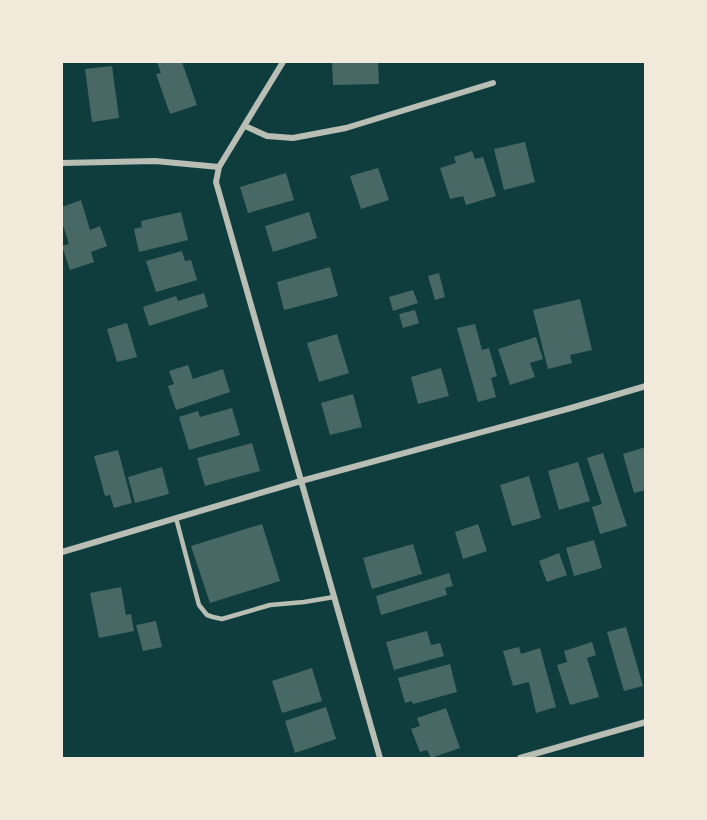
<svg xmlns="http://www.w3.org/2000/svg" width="707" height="820" font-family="Mulish,sans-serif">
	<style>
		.building { fill: #486865 }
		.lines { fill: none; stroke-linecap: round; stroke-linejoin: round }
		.service { stroke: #b8beb3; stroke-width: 4.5 }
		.minor { stroke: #b8beb3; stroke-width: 6 }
	</style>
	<rect width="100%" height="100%" fill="#0f3d3e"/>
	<path class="building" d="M 157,62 L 182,62 L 197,105 L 170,114 L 156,74 L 161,73 Z
		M 332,62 L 378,62 L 379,84 L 333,85 Z
		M 112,66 L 119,118 L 92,122 L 85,69 Z
		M 525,142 L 535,182 L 504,190 L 494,149 Z
		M 472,151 L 475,159 L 483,157 L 496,196 L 466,205 L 463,196 L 450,199 L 440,168 L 456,163 L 454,157 Z
		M 378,168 L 389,200 L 361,209 L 350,176 Z
		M 286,173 L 294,200 L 248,213 L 240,187 Z
		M 81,200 L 90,230 L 100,226 L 107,246 L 91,252 L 94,262 L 70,270 L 62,246 L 69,244 L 62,222 L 62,207 Z
		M 181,212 L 188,240 L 139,252 L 134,229 L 142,227 L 141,221 Z
		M 309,212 L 317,238 L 273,252 L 265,226 Z
		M 182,251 L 185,261 L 191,260 L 197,280 L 156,292 L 146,261 Z
		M 330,267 L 338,296 L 284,310 L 277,282 Z
		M 439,273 L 445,297 L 435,300 L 428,276 Z
		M 413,290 L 418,303 L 393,311 L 389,297 Z
		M 204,293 L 208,307 L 149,326 L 143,307 L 176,296 L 178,301 Z
		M 580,299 L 592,350 L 570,355 L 572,363 L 548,369 L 533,310 Z
		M 415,310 L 419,323 L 403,328 L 399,314 Z
		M 127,323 L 137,357 L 117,362 L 107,329 Z
		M 475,324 L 482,350 L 489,348 L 497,376 L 491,378 L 496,397 L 478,402 L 457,328 Z
		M 337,334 L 349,373 L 319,382 L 307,343 Z
		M 536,337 L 543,359 L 530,363 L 535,377 L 510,385 L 498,349 Z
		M 188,365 L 193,379 L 223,369 L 230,392 L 176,410 L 168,386 L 174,384 L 169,371 Z
		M 441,368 L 449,396 L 418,404 L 411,377 Z
		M 353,394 L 362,427 L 330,435 L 321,403 Z
		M 232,408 L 240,435 L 189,450 L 179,417 L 198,411 L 200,417 Z
		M 252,443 L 260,471 L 205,486 L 197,458 Z
		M 646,447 L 646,490 L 634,493 L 623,454 Z
		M 118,450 L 132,503 L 114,508 L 110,495 L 105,496 L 94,456 Z
		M 603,453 L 627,526 L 600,534 L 592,507 L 602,504 L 587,458 Z
		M 578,462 L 590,501 L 559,510 L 548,471 Z
		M 162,467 L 169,494 L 135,503 L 128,477 Z
		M 529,476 L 541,518 L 512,526 L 500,485 Z
		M 262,524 L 280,581 L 210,603 L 191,546 Z
		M 478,524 L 487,551 L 463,559 L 455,532 Z
		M 594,540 L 602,568 L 574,576 L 566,548 Z
		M 413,544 L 422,574 L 372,589 L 363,558 Z
		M 559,553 L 567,575 L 547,582 L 539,561 Z
		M 449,573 L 453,586 L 445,588 L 447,595 L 381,615 L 376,596 Z
		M 121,587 L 126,615 L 131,614 L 134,631 L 99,638 L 90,593 Z
		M 156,621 L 162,647 L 143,651 L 136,625 Z
		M 626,627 L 643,686 L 624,691 L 607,632 Z
		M 427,631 L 431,645 L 440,643 L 444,656 L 394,670 L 386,642 Z
		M 592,642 L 596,655 L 587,658 L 599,697 L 570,705 L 557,665 L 567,662 L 564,651 Z
		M 519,647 L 521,654 L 540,648 L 556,707 L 536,713 L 529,682 L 513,686 L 503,651 Z
		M 450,664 L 457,692 L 413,704 L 412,701 L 405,703 L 398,678 Z
		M 312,668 L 322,701 L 282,713 L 272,681 Z
		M 326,707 L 336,739 L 295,753 L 285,721 Z
		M 446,708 L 460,748 L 431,758 L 427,750 L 420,752 L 411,729 L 420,726 L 417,718 Z"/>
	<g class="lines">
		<path class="service" d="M 176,518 L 199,605 L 207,615 L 213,617 L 222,619 L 270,605 L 304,602 L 334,597"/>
		<path class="minor" d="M 283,62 L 219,167 L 216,182 L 380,758
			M 245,126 L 267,136 L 293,138 L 346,128 L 493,83
			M 62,163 L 155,161 L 219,167
			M 62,552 L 301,481 L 571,408 L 646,386
			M 520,758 L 646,722"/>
	</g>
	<rect width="707" height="820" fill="none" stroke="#f1e9da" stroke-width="126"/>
</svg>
